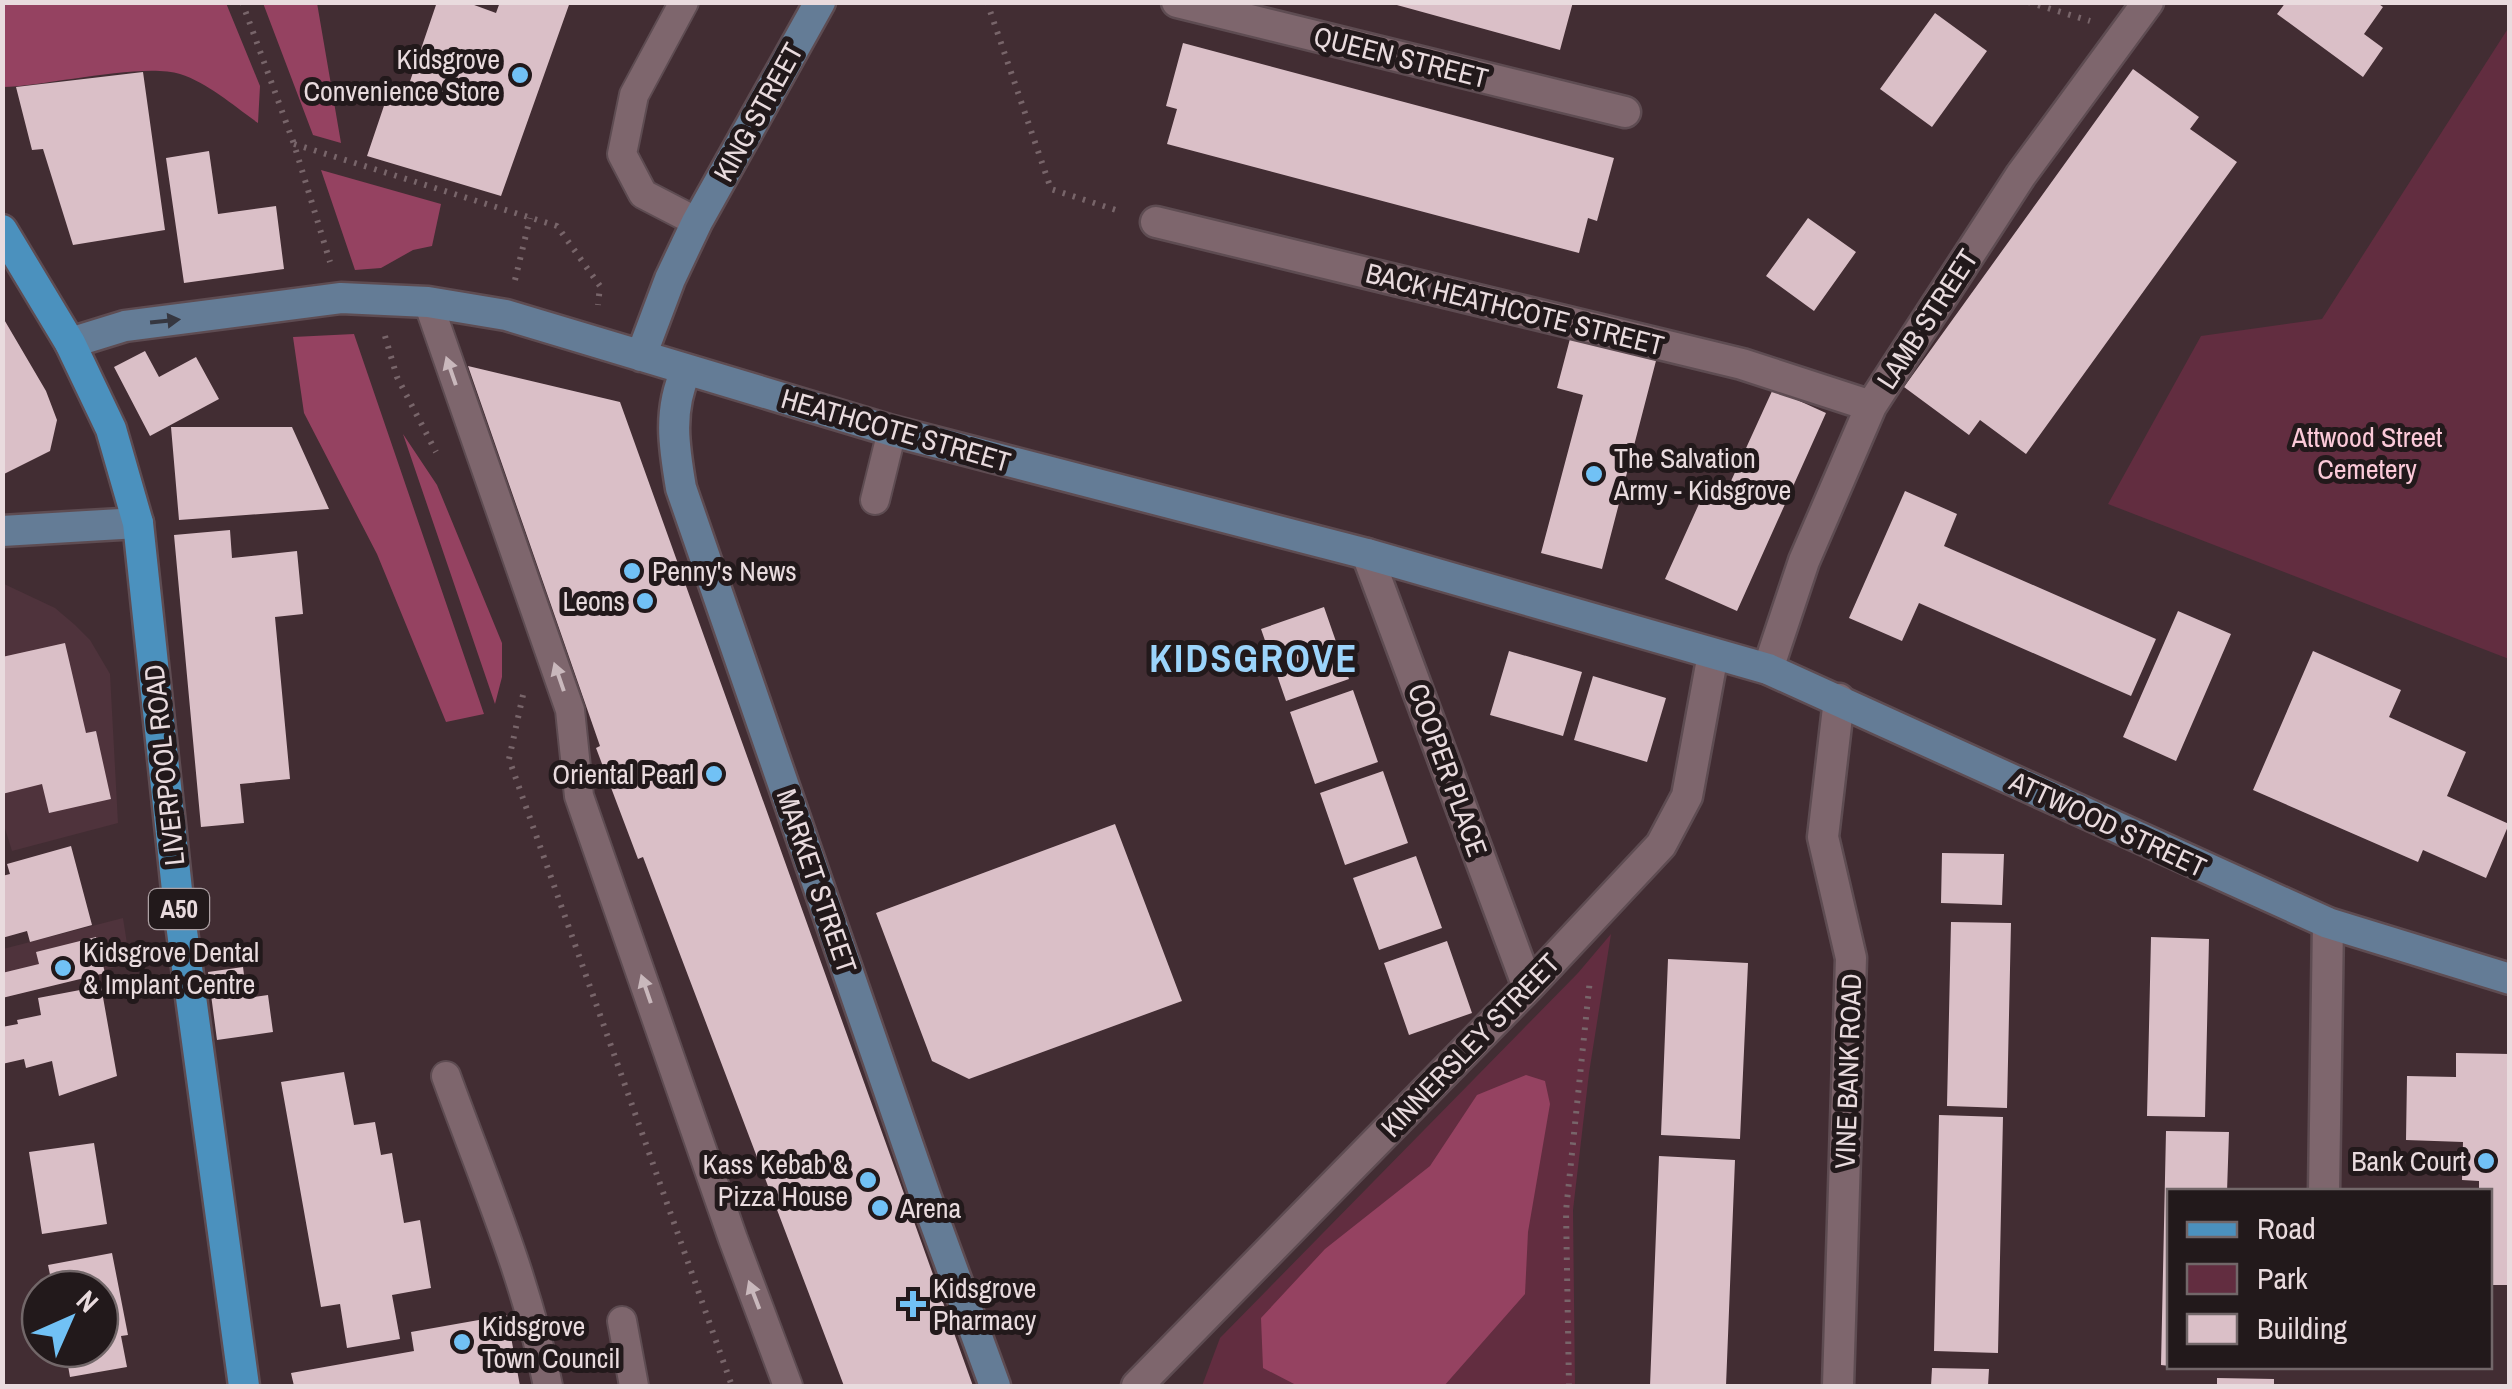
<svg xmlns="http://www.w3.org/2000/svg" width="2512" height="1389" font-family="'Archivo Narrow',sans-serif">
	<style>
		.built { fill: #4f333c }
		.green { fill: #622d40 }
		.forest { fill: #954261 }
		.building { fill: #dabfc7 }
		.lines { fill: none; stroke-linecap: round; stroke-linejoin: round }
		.lane-casing { stroke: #5e4c52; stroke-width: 32 }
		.street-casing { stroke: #5e4c52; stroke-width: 35 }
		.secondary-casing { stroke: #5e4c52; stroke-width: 35 }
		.primary-casing { stroke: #5e4c52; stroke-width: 35 }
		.path { stroke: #78656a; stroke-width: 6; stroke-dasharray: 2.5 8; stroke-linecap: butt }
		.lane { stroke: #7e666d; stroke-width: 28 }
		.street { stroke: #7e666d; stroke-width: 30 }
		.secondary { stroke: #647c96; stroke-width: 30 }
		.primary { stroke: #4b91be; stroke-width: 30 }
		.oneway { fill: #363740 }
		.oneway2 { fill: #c9b8bc }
		.poi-dot { fill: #71c1f5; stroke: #22191b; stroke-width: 4 }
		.labels { text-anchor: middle; stroke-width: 10; stroke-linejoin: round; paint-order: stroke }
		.shield { fill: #22191b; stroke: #ada1a4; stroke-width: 2.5 }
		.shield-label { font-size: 25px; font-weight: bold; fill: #e9dbde }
		.street-label { font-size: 28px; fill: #e9dbde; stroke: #22191b }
		.poi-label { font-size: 28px; fill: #e9dbde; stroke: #22191b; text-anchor: start }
		.park-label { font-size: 28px; fill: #fccad9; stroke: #22191b }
		.district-label { font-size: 38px; font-weight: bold; letter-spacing: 2.5px; fill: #9bd4fb; stroke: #22191b }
	</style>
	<rect width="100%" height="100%" fill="#422d33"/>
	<path class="built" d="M 2,583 L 55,608 L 75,625 L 90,640 L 110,674 L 118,823 L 12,851 L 2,819 Z
		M 123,918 L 130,963 L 3,998 L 3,949 Z"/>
	<path class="green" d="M 2509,27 L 2510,659 L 2509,659 L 2108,504 L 2201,336 L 2322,319 Z
		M 1611,934 L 1589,1073 L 1573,1210 L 1575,1386 L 1202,1386 L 1220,1338 L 1578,973 Z"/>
	<path class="forest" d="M 2,3 L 226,3 L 260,86 L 258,123 C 234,106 208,83 180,74 C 143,62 46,86 3,87 Z
		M 263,3 L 317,3 L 341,143 L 313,135 Z
		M 321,170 L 441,204 L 432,246 L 413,250 L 381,268 L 355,270 Z
		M 354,334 L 484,714 L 446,722 L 377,554 L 304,413 L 293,337 Z
		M 403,434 L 437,485 L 502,643 L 502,677 L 495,704 Z
		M 1526,1075 L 1545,1081 L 1550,1104 L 1528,1232 L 1525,1294 L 1444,1386 L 1298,1386 L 1263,1368 L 1261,1318 L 1325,1249 L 1430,1166 L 1477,1095 Z"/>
	<path class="building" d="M 437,2 L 466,2 L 496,13 L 500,2 L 570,2 L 501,196 L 367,156 L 390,88 L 406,93 Z
		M 1386,2 L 1573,2 L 1560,50 Z
		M 2286,2 L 2376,2 L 2383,7 L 2364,34 L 2383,48 L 2363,77 L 2277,14 Z
		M 1935,13 L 1987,51 L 1932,127 L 1880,89 Z
		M 1183,43 L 1614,158 L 1597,221 L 1588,218 L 1579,253 L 1167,144 L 1177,109 L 1166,106 Z
		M 2133,69 L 2199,117 L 2190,129 L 2237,162 L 2026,454 L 1980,420 L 1969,435 L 1904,387 Z
		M 143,72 L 165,230 L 73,245 L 43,149 L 32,150 L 16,87 Z
		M 209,151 L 218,214 L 276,206 L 284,269 L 184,283 L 166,158 Z
		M 1808,218 L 1856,252 L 1814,311 L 1766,276 Z
		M 2,316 L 46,391 L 57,420 L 50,451 L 2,475 Z
		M 1571,335 L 1657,357 L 1602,569 L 1541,553 L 1583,395 L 1557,388 Z
		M 145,351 L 159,377 L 196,357 L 219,399 L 150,436 L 114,367 Z
		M 468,366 L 620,402 L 973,1386 L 844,1386 L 643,857 L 638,859 L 596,748 L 600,746 Z
		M 1773,389 L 1826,413 L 1737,611 L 1665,579 L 1703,495 L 1721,503 Z
		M 171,427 L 292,427 L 329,509 L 179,520 Z
		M 1905,491 L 1957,514 L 1944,546 L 2156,639 L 2131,696 L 1919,603 L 1902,641 L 1849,618 Z
		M 230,530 L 232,558 L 297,551 L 303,614 L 275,617 L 290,779 L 240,784 L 244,823 L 201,827 L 174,535 Z
		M 1324,607 L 1349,679 L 1286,701 L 1261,629 Z
		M 2178,611 L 2231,634 L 2176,761 L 2123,737 Z
		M 65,643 L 86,733 L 96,731 L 111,799 L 49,813 L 42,784 L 2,794 L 2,657 Z
		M 1509,651 L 1582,672 L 1563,736 L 1490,715 Z
		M 2313,651 L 2401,690 L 2389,717 L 2466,752 L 2447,796 L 2509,824 L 2486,878 L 2423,850 L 2418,862 L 2253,790 Z
		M 1593,676 L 1666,698 L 1647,762 L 1574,740 Z
		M 1353,690 L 1378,762 L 1315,784 L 1290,712 Z
		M 1383,771 L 1408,843 L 1345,865 L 1320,793 Z
		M 1115,824 L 1182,1001 L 969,1079 L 932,1061 L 876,913 Z
		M 71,846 L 92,925 L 30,942 L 27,931 L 2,938 L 2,876 L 10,874 L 7,864 Z
		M 1942,853 L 2004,854 L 2002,905 L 1941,903 Z
		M 1416,856 L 1442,928 L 1379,950 L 1353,878 Z
		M 1951,922 L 2011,923 L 2007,1108 L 1947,1106 Z
		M 96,937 L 105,973 L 2,998 L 2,973 L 39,964 L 36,952 Z
		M 2151,937 L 2209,939 L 2205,1117 L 2147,1116 Z
		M 1447,941 L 1472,1013 L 1409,1035 L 1384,963 Z
		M 1668,959 L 1748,963 L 1740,1139 L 1661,1135 Z
		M 243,967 L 247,998 L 268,995 L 273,1032 L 217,1040 L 208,972 Z
		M 101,986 L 117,1076 L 59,1096 L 52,1061 L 26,1068 L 24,1059 L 2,1064 L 2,1027 L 18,1024 L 17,1020 L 41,1015 L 38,998 Z
		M 2456,1053 L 2510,1054 L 2510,1285 L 2490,1285 L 2490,1192 L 2479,1192 L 2479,1181 L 2462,1180 L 2463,1142 L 2406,1140 L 2407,1076 L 2456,1077 Z
		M 344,1072 L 354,1125 L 375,1122 L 381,1155 L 392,1153 L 404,1223 L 420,1220 L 431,1288 L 392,1295 L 400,1339 L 347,1348 L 340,1304 L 321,1307 L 281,1082 Z
		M 1939,1115 L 2003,1117 L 1998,1353 L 1934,1351 Z
		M 2166,1131 L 2229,1132 L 2227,1192 L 2170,1192 L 2170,1366 L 2161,1365 Z
		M 94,1143 L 107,1224 L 42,1234 L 29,1152 Z
		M 1659,1156 L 1735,1160 L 1726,1386 L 1650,1386 Z
		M 112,1253 L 128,1335 L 121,1336 L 127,1367 L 70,1377 L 65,1349 L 100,1349 L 100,1289 L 53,1289 L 48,1265 Z
		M 507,1315 L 520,1386 L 294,1386 L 291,1373 L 414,1351 L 411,1332 Z
		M 1932,1368 L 1989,1369 L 1988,1386 L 1931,1386 Z
		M 2217,1378 L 2274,1379 L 2274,1386 L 2217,1386 Z"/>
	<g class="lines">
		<g class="lane-casing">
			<path id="lane" d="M 684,2 L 634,95 L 622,154 L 643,194 L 697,222
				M 428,302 L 570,710 L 579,796 L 733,1239 L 788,1386
				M 875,500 L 892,431
				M 446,1076 C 483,1178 527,1280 548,1386
				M 622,1321 L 634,1386"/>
		</g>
		<g class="street-casing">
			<path id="street" d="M 1177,2 L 1625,112
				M 1156,222 L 1742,364 L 1871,406
				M 1367,554 L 1528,987
				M 1768,669 L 1804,561 L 1871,406 L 2021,175 L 2148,2
				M 2324,1192 L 2328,923
				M 1137,1386 L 1528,987 L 1661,845 L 1687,796 L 1713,654
				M 1838,1386 L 1851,958 L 1823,837 L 1839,699"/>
		</g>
		<g class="secondary-casing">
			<path id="secondary" d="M 70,343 L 125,326 L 341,298 L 428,302 L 506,315 L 892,431 L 1367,554 L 1768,669 L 2328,923 L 2510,979
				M 641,356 L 670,279 L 697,222 L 820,2
				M 686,371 C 668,410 674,447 681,488 L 925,1195 L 995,1386
				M 2,531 L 138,523"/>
		</g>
		<g class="primary-casing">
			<path id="primary" d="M 2,230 L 70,343 L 111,429 L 138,523 L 179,909 L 244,1386"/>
		</g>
		<path class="path" d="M 242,2 L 294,144 L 330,262
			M 987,2 L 1051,189 L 1119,211
			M 2028,2 L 2090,21
			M 294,144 L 557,226 L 600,286 L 598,305
			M 515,280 L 530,218
			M 385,336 L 397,377 L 436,452
			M 523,695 L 509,759 L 732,1386
			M 1569,1386 L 1566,1211 L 1590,979"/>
		<use href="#lane" class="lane"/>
		<use href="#street" class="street"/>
		<use href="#secondary" class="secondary"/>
		<use href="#primary" class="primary"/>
	</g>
	<defs><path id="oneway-solid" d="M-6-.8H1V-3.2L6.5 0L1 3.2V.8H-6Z" transform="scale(2.5)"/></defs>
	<use class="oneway" href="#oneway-solid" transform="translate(165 321) rotate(-6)"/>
	<g class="oneway2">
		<use href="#oneway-solid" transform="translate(451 371) rotate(-109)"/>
		<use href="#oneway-solid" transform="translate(559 677) rotate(-109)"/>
		<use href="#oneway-solid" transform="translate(646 989) rotate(-109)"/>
		<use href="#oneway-solid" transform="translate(754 1295) rotate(-111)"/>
	</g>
	<g class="poi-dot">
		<circle cx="520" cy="75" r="10"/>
		<circle cx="1594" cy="474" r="10"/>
		<circle cx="632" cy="571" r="10"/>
		<circle cx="645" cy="601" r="10"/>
		<circle cx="714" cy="774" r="10"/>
		<circle cx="63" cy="968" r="10"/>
		<circle cx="2486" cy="1161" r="10"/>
		<circle cx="868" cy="1180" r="10"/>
		<circle cx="880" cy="1208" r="10"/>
		<path d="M908 1289h10v10h10v10h-10v10h-10v-10h-10v-10h10z"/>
		<circle cx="462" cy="1342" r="10"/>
	</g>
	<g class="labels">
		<rect class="shield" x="149" y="889" width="60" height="40" rx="8"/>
		<g class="shield-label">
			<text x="179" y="918">A50</text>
		</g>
		<g class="street-label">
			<text transform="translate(1401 57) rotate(14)" y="10">QUEEN STREET</text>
			<text transform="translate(758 112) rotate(-61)" y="10">KING STREET</text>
			<text transform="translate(1515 309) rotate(14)" y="10">BACK HEATHCOTE STREET</text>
			<text transform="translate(1927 319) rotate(-57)" y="10">LAMB STREET</text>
			<text transform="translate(896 430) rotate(16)" y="10">HEATHCOTE STREET</text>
			<text transform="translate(164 765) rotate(-96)" y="10">LIVERPOOL ROAD</text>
			<text transform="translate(1448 770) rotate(70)" y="10">COOPER PLACE</text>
			<text transform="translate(2108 824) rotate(25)" y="10">ATTWOOD STREET</text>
			<text transform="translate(817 881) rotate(71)" y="10">MARKET STREET</text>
			<text transform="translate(1470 1045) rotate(-46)" y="10">KINNERSLEY STREET</text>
			<text transform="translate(1848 1071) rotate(-88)" y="10">VINE BANK ROAD</text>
		</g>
		<g class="poi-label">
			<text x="500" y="69" text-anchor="end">Kidsgrove<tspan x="500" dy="32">Convenience Store</tspan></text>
			<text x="1614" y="468">The Salvation<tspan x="1614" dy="32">Army - Kidsgrove</tspan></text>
			<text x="652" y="581">Penny's News</text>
			<text x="625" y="611" text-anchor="end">Leons</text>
			<text x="694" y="784" text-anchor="end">Oriental Pearl</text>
			<text x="83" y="962">Kidsgrove Dental<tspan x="83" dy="32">&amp; Implant Centre</tspan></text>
			<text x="2466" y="1171" text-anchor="end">Bank Court</text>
			<text x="848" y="1174" text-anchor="end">Kass Kebab &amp;<tspan x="848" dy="32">Pizza House</tspan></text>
			<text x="900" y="1218">Arena</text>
			<text x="933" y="1298">Kidsgrove<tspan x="933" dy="32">Pharmacy</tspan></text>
			<text x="482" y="1336">Kidsgrove<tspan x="482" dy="32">Town Council</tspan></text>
		</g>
		<g class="park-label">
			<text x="2367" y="447">Attwood Street<tspan x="2367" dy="32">Cemetery</tspan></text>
		</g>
		<g class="district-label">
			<text x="1254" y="672">KIDSGROVE</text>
		</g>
	</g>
	<rect width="2512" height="1389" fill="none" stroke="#e9dbde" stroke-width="10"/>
	<rect x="2167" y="1189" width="325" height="180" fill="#22191b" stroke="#726769" stroke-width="2.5"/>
	<rect x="2187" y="1222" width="50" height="15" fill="#4b91be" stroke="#726769" stroke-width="2.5"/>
	<text x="2257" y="1239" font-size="30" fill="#e9dbde">Road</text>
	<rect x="2187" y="1264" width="50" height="30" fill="#622d40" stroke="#726769" stroke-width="2.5"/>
	<text x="2257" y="1289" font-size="30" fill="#e9dbde">Park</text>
	<rect x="2187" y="1314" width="50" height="30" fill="#dabfc7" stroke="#726769" stroke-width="2.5"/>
	<text x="2257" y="1339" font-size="30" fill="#e9dbde">Building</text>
	<g transform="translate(70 1319) rotate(45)"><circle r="48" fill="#22191b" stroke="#726769" stroke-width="2.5"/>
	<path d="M0-8L18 38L0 25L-18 38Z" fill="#71c1f5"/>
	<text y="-15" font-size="28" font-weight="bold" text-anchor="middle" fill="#e9dbde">N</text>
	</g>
</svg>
